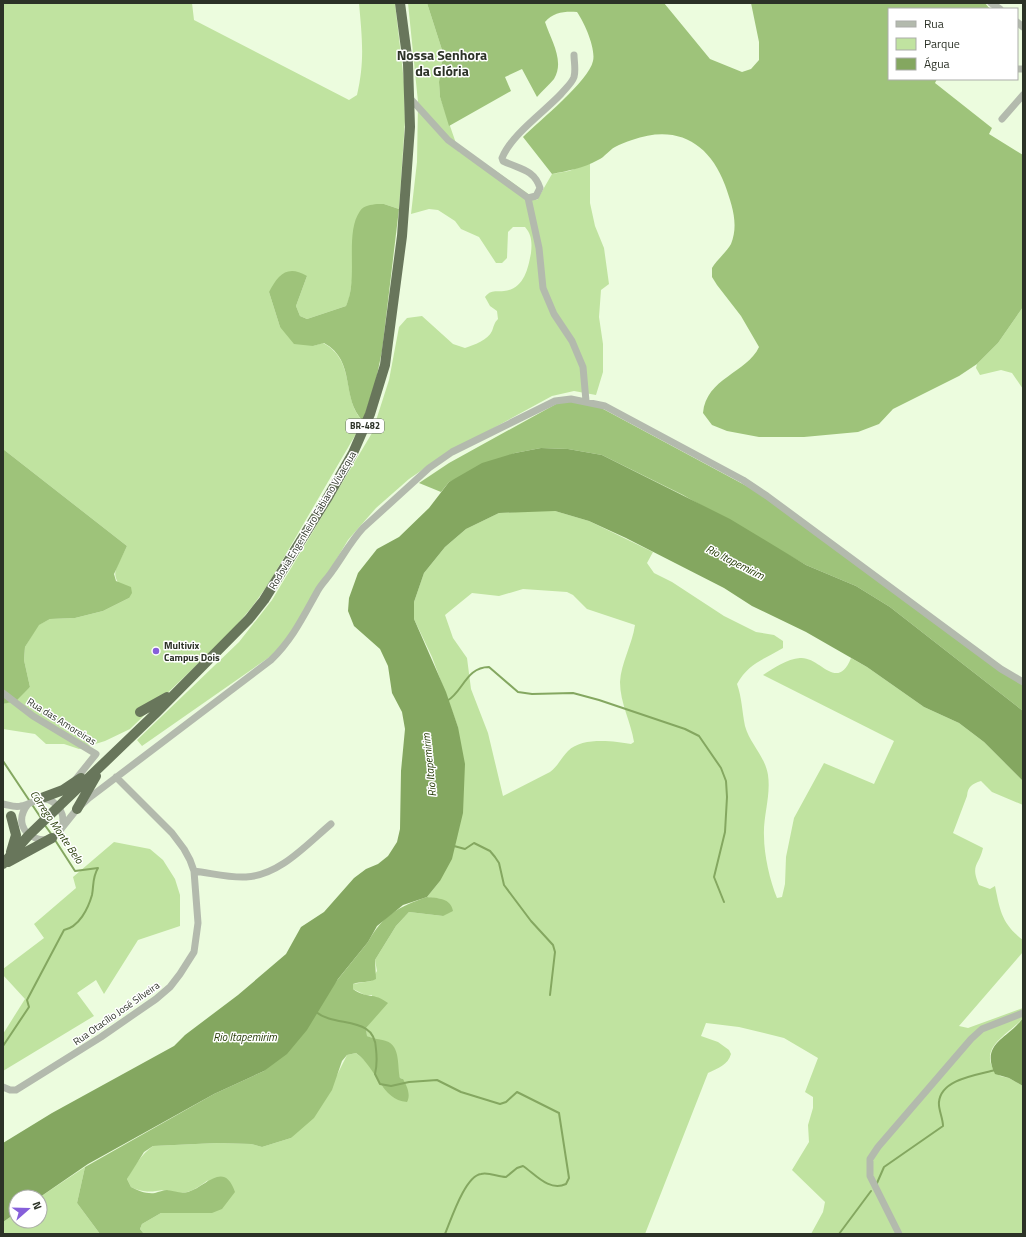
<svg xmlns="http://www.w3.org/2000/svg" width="1026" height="1237" font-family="'Titillium Web',sans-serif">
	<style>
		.green { fill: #c0e3a0; fill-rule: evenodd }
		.forest { fill: #9ec37a }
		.water { fill: #84a760 }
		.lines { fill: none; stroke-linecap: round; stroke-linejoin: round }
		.stream { stroke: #84a760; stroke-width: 2 }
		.minor { stroke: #b3baad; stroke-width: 7 }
		.highway { stroke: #68765b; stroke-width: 10 }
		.poi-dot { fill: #865fda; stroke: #fff; stroke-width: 1.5 }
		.labels { text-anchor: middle; stroke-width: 3; stroke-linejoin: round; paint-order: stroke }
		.shield { fill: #fff; stroke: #6b7068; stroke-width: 1 }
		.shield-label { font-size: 9px; font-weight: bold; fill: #2c3227 }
		.street-label { font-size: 10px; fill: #2c3227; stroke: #fff }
		.poi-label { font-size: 10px; font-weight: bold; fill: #2c3227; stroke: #fff; text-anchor: start }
		.water-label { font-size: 11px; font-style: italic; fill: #263c07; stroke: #fff }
		.district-label { font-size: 14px; font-weight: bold; fill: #2c3227; stroke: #fff }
	</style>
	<rect width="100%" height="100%" fill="#ecfcde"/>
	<path class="green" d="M 3,3 L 192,3 L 194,20 L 349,100 L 357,95 C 365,61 362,38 359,3 L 395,3 L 404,82 L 405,121 L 399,209 L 384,204 L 352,264 L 352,281 L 349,299 L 346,306 L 307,319 L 300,316 L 296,306 L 307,276 L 269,292 L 280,327 L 313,346 L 323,343 C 357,361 341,400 363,421 L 360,427 L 269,583 L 252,607 L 230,633 L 130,729 L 105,741 L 79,749 L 64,744 L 46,744 L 35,734 L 3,729 L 3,704 L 16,700 L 30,687 L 24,660 L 25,647 L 38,625 L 50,619 L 75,618 L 103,611 L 129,598 C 109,572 113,575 127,546 L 3,449 Z
		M 408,3 L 427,3 L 443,53 L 439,82 L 440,97 L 459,152 L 493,169 L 537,200 L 552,174 L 569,171 L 590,163 L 590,203 L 595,226 L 604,248 L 609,284 L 601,290 L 599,317 L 603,344 L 603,372 L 596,395 L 574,391 L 552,396 L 444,455 L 409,479 L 376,508 L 348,540 L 293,632 L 271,656 L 142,746 L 137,740 L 239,642 L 272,600 L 372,433 L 389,380 L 399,327 L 407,318 L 422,316 L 453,344 L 465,348 C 474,345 488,340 492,331 C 494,326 494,323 498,319 L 497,311 L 490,306 L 485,297 C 491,289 496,292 504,291 C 524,289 528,269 531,253 C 532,243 532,235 525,227 L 513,227 L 508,232 L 507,258 L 502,263 L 496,263 L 479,237 L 461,229 L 455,221 L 438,210 L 429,209 L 411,214 L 417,162 L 418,102 Z
		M 1023,307 L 1023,389 L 1012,373 L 1001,370 L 980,375 L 976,368 L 977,364 L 998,343 Z
		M 532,511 L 555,511 L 589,521 L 653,552 L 647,563 L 654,573 L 672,582 L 724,616 L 756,632 L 774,635 L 783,641 L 783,648 C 763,660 749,663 737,684 C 742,698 742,712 745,726 C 750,744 765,756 768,775 C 771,796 763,816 764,836 C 764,855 770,881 777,898 L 782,897 L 785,884 L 786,857 L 794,818 L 824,763 L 874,784 L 894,741 L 763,675 C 774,668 787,659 800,658 C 820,656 837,693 851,658 L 867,667 L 924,707 L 959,723 L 984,742 L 1023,781 L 1023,805 L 992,792 L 981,781 C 972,784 968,786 967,796 L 953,833 L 983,848 C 979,866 970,864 979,885 L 990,889 L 995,886 C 1000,911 1002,924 1023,940 L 1023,952 L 959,1026 L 968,1028 L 1023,1008 L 1023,1018 C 1013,1031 984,1044 991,1064 C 992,1068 998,1073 1000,1076 L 1009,1078 L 1023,1086 L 1023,1234 L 811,1234 L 823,1212 L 825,1202 L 792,1170 L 809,1142 L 808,1125 L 813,1108 L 813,1097 L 805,1092 L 818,1058 L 784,1038 L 739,1027 L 706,1023 L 701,1036 L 718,1042 L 729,1050 L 731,1054 C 728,1065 718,1068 708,1073 L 645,1234 L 144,1234 L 140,1229 L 142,1224 L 161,1213 L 185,1213 L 208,1180 C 199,1187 189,1194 177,1193 C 173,1192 168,1190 164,1190 C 151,1192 144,1193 131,1187 L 127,1179 C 133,1167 142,1154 153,1146 L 217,1143 L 251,1144 L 262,1147 L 291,1138 L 337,1075 L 347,1055 L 356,1053 L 369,1064 L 383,1087 L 403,1079 L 400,1078 L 386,1041 L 377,1041 L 367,1036 L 366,1028 L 371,1021 L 372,995 L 365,995 L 353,989 L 353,984 L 371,981 L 377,971 L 375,960 L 396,926 L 409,912 L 443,916 L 441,899 L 427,897 L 440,881 L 458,727 L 432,657 L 414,619 L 414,602 L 424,573 L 445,547 L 466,529 L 499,513 ZM 523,589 L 567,592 L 573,595 L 587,609 L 635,625 C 632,645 621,663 620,682 C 620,703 631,722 634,742 L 631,744 C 613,741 582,737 568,751 C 561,758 558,766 550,772 L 503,796 L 488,733 L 471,689 L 467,658 L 453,638 L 445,615 L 472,593 L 499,596 Z
		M 114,842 L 150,849 L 163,860 L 175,879 L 180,895 L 180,926 L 138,940 L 104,994 L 96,980 L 77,993 L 94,1016 L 3,1071 L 3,1034 L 25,999 L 3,975 L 3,969 L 44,938 L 34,924 L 76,888 L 73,877 Z
		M 85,1167 L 77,1203 L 100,1234 L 3,1234 L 3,1222 L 16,1213 L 16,1221 L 40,1221 L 40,1197 Z"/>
	<path class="forest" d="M 427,3 L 664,3 L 710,59 L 742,72 L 751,69 L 759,60 L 759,42 L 751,3 L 985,3 L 990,9 L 889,9 L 889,79 L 937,79 L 935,83 L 992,128 L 989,134 L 1023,155 L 1023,307 L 998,343 L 977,364 L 959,376 L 893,409 L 879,424 L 858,432 L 804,437 L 759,437 L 727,431 L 712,425 L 703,413 C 706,378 747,373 759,347 L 741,316 L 717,285 L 712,277 L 712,268 C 716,261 728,250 731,244 C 739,224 732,205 725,185 C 709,142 676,124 632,140 C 626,142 620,144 615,147 C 609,150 605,157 598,160 C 584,168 567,171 552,174 L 523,137 C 539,121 589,81 593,61 C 596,48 584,22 577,12 C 566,11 553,12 545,22 C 551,40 565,61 554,79 C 549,85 542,91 537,97 L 522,69 L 505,77 L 511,91 L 449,126 L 440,97 L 439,82 L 443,53 Z
		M 377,204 L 384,204 L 399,209 L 382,351 L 376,380 L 363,421 C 340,398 357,361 324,343 L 313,346 L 294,344 L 280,327 L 269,292 C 278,275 287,264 307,276 L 296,306 L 300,316 L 307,319 L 346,306 C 359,278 344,234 360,211 C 364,205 371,205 377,204 Z
		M 566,401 L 592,403 L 754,490 L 1023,682 L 1023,711 L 890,607 L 856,586 L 806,565 L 683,495 L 602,455 L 568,449 L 541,448 L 515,453 L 449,482 L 441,492 L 419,483 L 449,463 L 556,404 Z
		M 3,449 L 127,546 L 114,574 L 116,581 L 131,587 L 132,593 L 129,598 L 103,611 L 75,618 L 50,619 L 39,625 L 25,647 L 24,660 L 30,687 L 16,701 L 3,704 Z
		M 427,897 C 437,898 451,898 453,911 L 443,916 L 409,912 L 396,926 L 375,960 L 376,979 C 369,983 361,981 353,984 L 353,989 C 366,999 374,992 388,1003 L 366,1028 L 367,1036 C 374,1039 379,1039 386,1041 C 401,1046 397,1067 400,1078 L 403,1079 C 407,1086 411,1095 407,1102 C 381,1100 377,1068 356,1053 L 347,1055 L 342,1061 L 332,1090 L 314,1118 L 291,1138 L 262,1147 L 251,1144 L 217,1143 L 153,1146 L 144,1152 L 127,1179 L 131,1187 C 139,1191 146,1194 155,1193 C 159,1192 163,1190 167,1190 C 175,1191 180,1194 188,1192 C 206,1187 224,1160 235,1192 L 222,1209 L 212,1213 L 161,1213 L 142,1224 L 140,1229 L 144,1234 L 100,1234 L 77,1203 L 85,1167 L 214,1094 L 264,1071 L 368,942 C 383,915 398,907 427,897 Z"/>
	<path class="water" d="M 541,448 L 568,449 L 602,455 L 730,519 L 806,565 L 856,586 L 890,607 L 1023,711 L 1023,781 L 984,742 L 959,723 L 924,707 L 867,667 L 806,632 L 752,606 L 724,588 L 626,538 L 589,521 L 555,511 L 499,513 L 466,529 L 445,547 L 424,573 L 414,602 L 414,619 L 446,692 L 458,727 L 465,764 L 463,813 L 452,859 L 440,881 L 427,897 L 403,905 L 377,926 L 368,942 L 338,979 L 307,1030 L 287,1054 L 264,1071 L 214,1094 L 88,1164 L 40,1197 L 16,1197 L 16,1213 L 3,1222 L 3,1143 L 52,1113 L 174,1046 L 185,1035 L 238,995 L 286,954 L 301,927 L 324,912 L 354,878 L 366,869 L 378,864 L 388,856 L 397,842 L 400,829 L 401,771 L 405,729 L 402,712 L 392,693 L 388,666 L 380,649 L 354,626 L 348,611 L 349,598 L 358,573 L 377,549 L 399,537 L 429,508 L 449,482 L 482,463 L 515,453 Z
		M 1023,1018 L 1023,1086 L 1009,1078 L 995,1074 C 980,1043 1008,1039 1023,1018 Z"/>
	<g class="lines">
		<path class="stream" d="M 447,701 C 463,692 466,667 489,667 L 518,692 L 532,694 L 573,693 L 599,700 L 685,729 L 699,736 L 721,768 L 726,781 L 727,797 L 725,832 L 714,877 L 724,902
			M 3,761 L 41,818
			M 44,824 L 52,835
			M 454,846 L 465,849 L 474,843 L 490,851 L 495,857 L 499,863 L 504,885 L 531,921 L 553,945 L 555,952 L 550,995
			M 316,1012 C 336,1028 375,1015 376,1049 C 377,1058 377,1066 375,1074 L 380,1084 L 391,1086 L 409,1082 L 437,1080 L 461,1092 L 500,1104 L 506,1102 L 517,1092 L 559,1113 L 569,1178 L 566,1184 C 549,1192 535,1174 523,1166 L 517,1168 L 506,1177 C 498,1177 489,1172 481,1174 C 465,1176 451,1220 445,1234
			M 3,1046 L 29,1007 L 27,1000 L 64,930 C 79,927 88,909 92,895 C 94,885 92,878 98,868 L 75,871 L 55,840
			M 877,1183 L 884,1167 L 943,1126 C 943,1118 938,1109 939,1102 C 941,1079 977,1075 995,1070
			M 839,1234 L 871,1191"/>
		<path class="minor" d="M 991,3 L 1000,9
			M 1017,22 L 1023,27
			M 1017,69 L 1023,69
			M 409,97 L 448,140 L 528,198 L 536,196 L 540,188 C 534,169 519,169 503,161 L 502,158 C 512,134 543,113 561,94 C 566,88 572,83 574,77 C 576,70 574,61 574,55
			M 1002,119 L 1023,95
			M 528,198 L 539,248 L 543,288 L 554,314 L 572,341 L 583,367 L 586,401
			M 3,693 L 33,716 L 96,754 L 76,779
			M 3,804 C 9,805 15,808 21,806 C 33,804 41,794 53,802 C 59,806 63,813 63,820 C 60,857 3,836 28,804
			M 61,829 L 77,809 L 89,798 L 271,660 C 292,640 303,617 317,592 C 321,584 328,578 333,570 C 343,556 351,541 363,528 L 429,468 L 452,452 L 555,401 L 571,399 L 605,406 L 743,480 L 767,496 L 1001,669 L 1023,682
			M 194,871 C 211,873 229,878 246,877 C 280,875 306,845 331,824
			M 3,1087 L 10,1090 L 16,1090 L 101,1037 L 156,999 L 170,987 L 180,974 L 194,952 L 198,923 L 194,871 L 190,860 L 184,849 L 172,833 L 116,777
			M 899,1234 L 870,1176 L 870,1159 L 878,1147 L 971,1039 L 982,1029 L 1023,1013"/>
		<path class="highway" d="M 140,712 L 167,697
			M 39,799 L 63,790 L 81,778
			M 77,809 L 96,776
			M 11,816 L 16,835 L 11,852
			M 8,862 L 52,838
			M 3,864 L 29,835 L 155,714 L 249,619 L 264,600 L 328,497 L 353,453 L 370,414 L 385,365 L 402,236 L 410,127 L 408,64 L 400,3"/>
	</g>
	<circle class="poi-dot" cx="156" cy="651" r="4"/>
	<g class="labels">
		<rect class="shield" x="346" y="419" width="38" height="14" rx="3"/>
		<g class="shield-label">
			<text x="365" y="429">BR-482</text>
		</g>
		<g class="street-label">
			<text transform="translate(312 520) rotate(-59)" y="4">Rodovia Engenheiro Fabiano Vivacqua</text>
			<text transform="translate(62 721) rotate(32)" y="4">Rua das Amoreiras</text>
			<text transform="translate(116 1013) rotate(-35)" y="4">Rua Otacílio José Silveira</text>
		</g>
		<g class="poi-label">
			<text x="164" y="649">Multivix<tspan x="164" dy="12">Campus Dois</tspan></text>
		</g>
		<g class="water-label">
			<text transform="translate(735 562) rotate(27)" y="4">Rio Itapemirim</text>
			<text transform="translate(429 765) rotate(-96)" y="4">Rio Itapemirim</text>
			<text transform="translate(57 827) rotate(56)" y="4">Córrego Monte Belo</text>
			<text x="245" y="1041">Rio Itapemirim</text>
		</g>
		<g class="district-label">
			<text x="442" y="60">Nossa Senhora<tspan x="442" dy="16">da Glória</tspan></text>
		</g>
	</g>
	<rect width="1026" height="1237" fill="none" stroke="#2c3227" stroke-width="8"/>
	<rect x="888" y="8" width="130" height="72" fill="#ffffff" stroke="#abada9"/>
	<rect x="896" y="21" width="20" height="6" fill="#b3baad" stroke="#abada9"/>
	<text x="924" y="28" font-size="12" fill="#2c3227">Rua</text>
	<rect x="896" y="38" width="20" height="12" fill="#c0e3a0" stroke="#abada9"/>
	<text x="924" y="48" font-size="12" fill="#2c3227">Parque</text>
	<rect x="896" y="58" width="20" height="12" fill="#84a760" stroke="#abada9"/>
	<text x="924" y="68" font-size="12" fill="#2c3227">Água</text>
	<g transform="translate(28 1209) rotate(70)"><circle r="19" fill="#ffffff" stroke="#abada9"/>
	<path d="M0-3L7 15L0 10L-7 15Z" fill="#865fda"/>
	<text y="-6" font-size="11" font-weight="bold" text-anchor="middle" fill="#2c3227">N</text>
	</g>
</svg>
